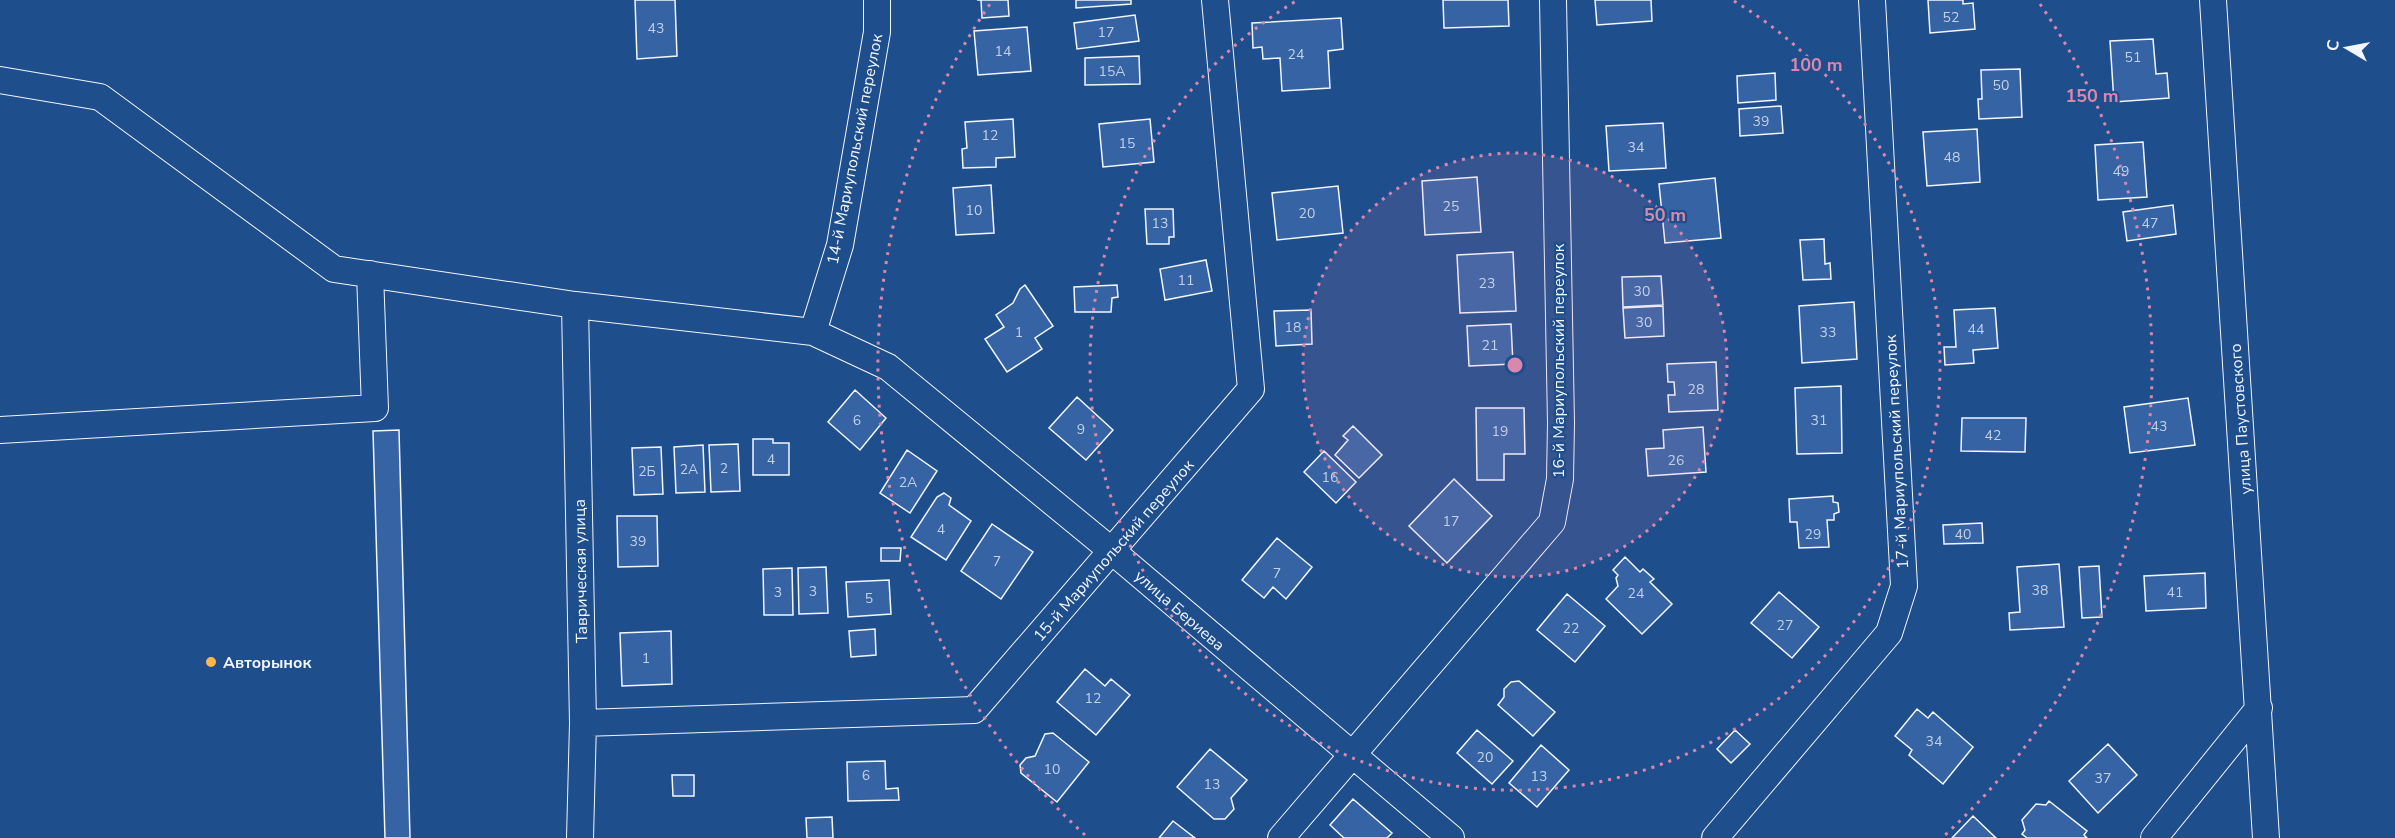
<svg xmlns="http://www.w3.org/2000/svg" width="2395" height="838" font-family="'Nunito Sans',sans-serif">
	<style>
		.building { fill: #3563a3; stroke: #f2f6ff; stroke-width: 1.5 }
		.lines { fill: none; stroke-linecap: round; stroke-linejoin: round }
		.minor-casing { stroke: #f2f6ff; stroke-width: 28 }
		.minor { stroke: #1f4e8c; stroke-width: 26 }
		.ring { fill: none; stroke: #da87ad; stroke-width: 3; stroke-dasharray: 3 6 }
		.poi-dot { fill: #ffb74d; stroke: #1f4e8c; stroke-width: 2 }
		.labels { text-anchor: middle; stroke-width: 4.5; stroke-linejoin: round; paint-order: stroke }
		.number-label { font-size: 14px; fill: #c3d1e8 }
		.street-label { font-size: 16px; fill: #f2f6ff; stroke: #1f4e8c }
		.poi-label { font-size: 16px; font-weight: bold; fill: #f2f6ff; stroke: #1f4e8c; text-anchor: start }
		.centre { fill: #da87ad; stroke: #1f4e8c; stroke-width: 3 }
		.ring-label { font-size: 18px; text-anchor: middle; font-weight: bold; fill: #da87ad; stroke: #1f4e8c; stroke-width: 4.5; stroke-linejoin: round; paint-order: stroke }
	</style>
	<rect width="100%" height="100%" fill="#1f4e8c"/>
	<path class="building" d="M 635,0 L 675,0 L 677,56 L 637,59 Z
		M 977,0 L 1008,0 L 1009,16 L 982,18 L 981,0 Z
		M 1076,0 L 1131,0 L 1131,4 L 1076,8 Z
		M 1443,0 L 1508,0 L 1509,26 L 1444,28 Z
		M 1595,0 L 1651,0 L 1652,21 L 1597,25 Z
		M 1928,0 L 1963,0 L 1963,4 L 1973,3 L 1975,29 L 1930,33 Z
		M 1135,15 L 1139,41 L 1077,49 L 1074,23 Z
		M 1341,18 L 1343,49 L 1328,51 L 1330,88 L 1282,91 L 1280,58 L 1263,59 L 1262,47 L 1253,48 L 1252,23 Z
		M 1027,27 L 1031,71 L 978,75 L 974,31 Z
		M 2153,39 L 2156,74 L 2167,73 L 2169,98 L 2114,102 L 2110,41 Z
		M 1139,56 L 1140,84 L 1085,85 L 1085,58 Z
		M 2020,69 L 2022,117 L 1979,119 L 1978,99 L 1982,99 L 1981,70 Z
		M 1775,73 L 1776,100 L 1738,103 L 1737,76 Z
		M 1781,106 L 1783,133 L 1740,136 L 1739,109 Z
		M 1013,119 L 1015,157 L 996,158 L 996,167 L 963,168 L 962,149 L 967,148 L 965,122 Z
		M 1150,119 L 1154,162 L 1103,167 L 1099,124 Z
		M 1663,123 L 1666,168 L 1609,171 L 1606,126 Z
		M 1977,129 L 1980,182 L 1927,186 L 1923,132 Z
		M 2143,142 L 2147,197 L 2098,200 L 2095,145 Z
		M 1477,177 L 1481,232 L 1425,235 L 1422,181 Z
		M 1715,178 L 1721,238 L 1665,243 L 1659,184 Z
		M 991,185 L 994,233 L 956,235 L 953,188 Z
		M 1338,186 L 1343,233 L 1277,240 L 1272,193 Z
		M 2173,205 L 2176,234 L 2127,241 L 2123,212 Z
		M 1145,209 L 1173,209 L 1174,237 L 1169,237 L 1169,244 L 1147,244 Z
		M 1824,239 L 1825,264 L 1830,263 L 1831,279 L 1803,280 L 1800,240 Z
		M 1513,252 L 1516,311 L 1460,313 L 1457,255 Z
		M 1206,260 L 1212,291 L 1165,300 L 1160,269 Z
		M 1661,276 L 1663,305 L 1623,307 L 1622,277 Z
		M 1025,285 L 1053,326 L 1035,338 L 1042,349 L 1007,372 L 985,339 L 1004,327 L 996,315 L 1013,303 L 1020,289 Z
		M 1117,285 L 1118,297 L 1112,298 L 1111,312 L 1075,312 L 1074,287 Z
		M 1854,302 L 1857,359 L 1802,363 L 1799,306 Z
		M 1663,306 L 1664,336 L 1625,338 L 1623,308 Z
		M 1995,308 L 1998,348 L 1973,350 L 1974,363 L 1945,365 L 1944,347 L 1956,347 L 1954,310 Z
		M 1311,310 L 1312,344 L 1276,346 L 1274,311 Z
		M 1511,324 L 1513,364 L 1469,366 L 1467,326 Z
		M 1716,362 L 1718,410 L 1669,412 L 1668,395 L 1675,395 L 1674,382 L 1668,382 L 1667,364 Z
		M 1841,386 L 1842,453 L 1797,454 L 1795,388 Z
		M 855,390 L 886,418 L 860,450 L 828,422 Z
		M 1077,397 L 1113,430 L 1086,460 L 1049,428 Z
		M 2188,398 L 2195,445 L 2130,453 L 2124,407 Z
		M 1476,408 L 1524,408 L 1525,454 L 1504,454 L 1504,480 L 1477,480 Z
		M 1962,418 L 2026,418 L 2025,452 L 1961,451 Z
		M 1353,426 L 1382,455 L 1359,478 L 1335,455 L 1348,440 L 1343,436 Z
		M 1703,427 L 1706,472 L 1648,476 L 1646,449 L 1664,448 L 1663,430 Z
		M 399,430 L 410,838 L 385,838 L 373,431 Z
		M 753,439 L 773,439 L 773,443 L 789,443 L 789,475 L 753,475 Z
		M 738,444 L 740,491 L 711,492 L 709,445 Z
		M 703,445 L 705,492 L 676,493 L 674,447 Z
		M 661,447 L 663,494 L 634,495 L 632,448 Z
		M 907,450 L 937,471 L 910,513 L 880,493 Z
		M 1324,451 L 1356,482 L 1336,503 L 1304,472 Z
		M 1454,479 L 1492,516 L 1447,563 L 1409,526 Z
		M 944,493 L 951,498 L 949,505 L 971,521 L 946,560 L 911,537 L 937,497 Z
		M 1833,496 L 1833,502 L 1838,503 L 1839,512 L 1834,514 L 1834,520 L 1827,520 L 1829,547 L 1799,548 L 1797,522 L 1790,522 L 1789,499 Z
		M 617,516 L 657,516 L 658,566 L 618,567 Z
		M 1982,523 L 1983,543 L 1944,544 L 1943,525 Z
		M 992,524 L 1033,552 L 1001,599 L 961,571 Z
		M 1277,538 L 1312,567 L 1286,599 L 1273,587 L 1264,598 L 1242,580 Z
		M 881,548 L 901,548 L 900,561 L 881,561 Z
		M 1625,557 L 1640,572 L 1643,569 L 1654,579 L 1650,582 L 1672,604 L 1642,634 L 1606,599 L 1618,586 L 1616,578 L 1618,575 L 1613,570 Z
		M 2059,564 L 2064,627 L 2010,630 L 2009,613 L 2020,612 L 2017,567 Z
		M 2099,566 L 2102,617 L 2082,618 L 2079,567 Z
		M 826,567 L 828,613 L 799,614 L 798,568 Z
		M 792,568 L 793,615 L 764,615 L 763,569 Z
		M 2205,573 L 2206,608 L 2146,611 L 2144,576 Z
		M 889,580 L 891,614 L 848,617 L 846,582 Z
		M 1779,592 L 1819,627 L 1792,658 L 1751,623 Z
		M 1567,594 L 1605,626 L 1575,662 L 1537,630 Z
		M 875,629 L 876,655 L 851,657 L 849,631 Z
		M 671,631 L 672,684 L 622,686 L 620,633 Z
		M 1085,669 L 1105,686 L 1111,679 L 1130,695 L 1096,735 L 1057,702 Z
		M 1519,681 L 1555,712 L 1533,736 L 1498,705 L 1504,697 L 1504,689 L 1511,682 Z
		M 1917,709 L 1928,718 L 1933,712 L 1973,747 L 1943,784 L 1909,755 L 1912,750 L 1895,736 Z
		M 1477,730 L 1513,761 L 1492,784 L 1457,753 Z
		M 1735,730 L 1750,744 L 1731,763 L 1717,749 Z
		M 1053,733 L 1089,762 L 1057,802 L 1021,773 L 1020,765 L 1026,758 L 1035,756 L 1045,734 Z
		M 2108,744 L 2137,775 L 2098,813 L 2069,781 Z
		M 1541,745 L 1569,770 L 1537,807 L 1509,783 Z
		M 1210,749 L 1247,780 L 1231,798 L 1234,809 L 1225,819 L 1214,819 L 1177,787 Z
		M 885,761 L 886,789 L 898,788 L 899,800 L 848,801 L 847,762 Z
		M 672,775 L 694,775 L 694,796 L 673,796 Z
		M 1353,799 L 1392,833 L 1387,838 L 1344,838 L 1330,825 Z
		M 2049,801 L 2087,831 L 2084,835 L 2087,838 L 2027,838 L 2022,834 L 2025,830 L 2022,820 L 2036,804 L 2046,805 Z
		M 1973,816 L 1996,838 L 1952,838 Z
		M 832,817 L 833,838 L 807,838 L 806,818 Z
		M 1173,821 L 1195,838 L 1159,838 Z"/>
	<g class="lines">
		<g class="minor-casing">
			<path id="minor" d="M 2213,0 L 2266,838
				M 0,80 L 100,97 L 334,269 L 575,305 L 813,332 L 888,367 L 1112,551 L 1451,838
				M 575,305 L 583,723 L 580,838
				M 813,332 L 840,245 L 877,32 L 877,0
				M 0,430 L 375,408 L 370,274
				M 583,723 L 974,710 L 1251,389 L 1215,0
				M 1281,838 L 1552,522 L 1560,479 L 1561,423 L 1553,0
				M 1715,838 L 1889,633 L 1904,586 L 1872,0
				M 2154,838 L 2259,708"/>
		</g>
		<use href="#minor" class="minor"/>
	</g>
	<circle cx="1515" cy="365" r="212" fill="#da87ad" fill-opacity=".12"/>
	<g class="ring">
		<circle cx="1515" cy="365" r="212"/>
		<path d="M1734 1A425 425 0 1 1 1296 1"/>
		<path d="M1085 835A637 637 0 0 1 990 4M2040 4A637 637 0 0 1 1945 835"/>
	</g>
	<circle class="poi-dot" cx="211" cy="662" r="6"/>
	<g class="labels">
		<g class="number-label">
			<text x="1951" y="22">52</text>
			<text x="656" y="33">43</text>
			<text x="1106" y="37">17</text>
			<text x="1003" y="56">14</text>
			<text x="1296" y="59">24</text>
			<text x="2133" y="62">51</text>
			<text x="1112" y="76">15А</text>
			<text x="2001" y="90">50</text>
			<text x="1761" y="126">39</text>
			<text x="990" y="140">12</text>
			<text x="1127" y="148">15</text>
			<text x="1636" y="152">34</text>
			<text x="1952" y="162">48</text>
			<text x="2121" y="176">49</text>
			<text x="1451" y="211">25</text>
			<text x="974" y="215">10</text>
			<text x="1307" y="218">20</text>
			<text x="1160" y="228">13</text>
			<text x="2150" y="228">47</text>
			<text x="1186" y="285">11</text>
			<text x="1487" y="288">23</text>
			<text x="1642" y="296">30</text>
			<text x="1644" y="327">30</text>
			<text x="1293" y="332">18</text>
			<text x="1976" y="334">44</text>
			<text x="1019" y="337">1</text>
			<text x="1828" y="337">33</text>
			<text x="1490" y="350">21</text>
			<text x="1696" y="394">28</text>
			<text x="857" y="425">6</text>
			<text x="1819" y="425">31</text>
			<text x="2159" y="431">43</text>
			<text x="1081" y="434">9</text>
			<text x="1500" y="436">19</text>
			<text x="1993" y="440">42</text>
			<text x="771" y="464">4</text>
			<text x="1676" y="465">26</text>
			<text x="724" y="473">2</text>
			<text x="689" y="474">2А</text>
			<text x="647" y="476">2Б</text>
			<text x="1330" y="482">16</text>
			<text x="908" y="487">2А</text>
			<text x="1451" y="526">17</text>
			<text x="941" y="534">4</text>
			<text x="1813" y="539">29</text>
			<text x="1963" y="539">40</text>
			<text x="638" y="546">39</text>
			<text x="997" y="566">7</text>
			<text x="1277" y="578">7</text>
			<text x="2040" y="595">38</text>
			<text x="813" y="596">3</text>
			<text x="778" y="597">3</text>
			<text x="2175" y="597">41</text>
			<text x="1636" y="598">24</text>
			<text x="869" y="603">5</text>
			<text x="1785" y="630">27</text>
			<text x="1571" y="633">22</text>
			<text x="646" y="663">1</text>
			<text x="1093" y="703">12</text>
			<text x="1934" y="746">34</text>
			<text x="1485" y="762">20</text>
			<text x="1052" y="774">10</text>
			<text x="866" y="780">6</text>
			<text x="1539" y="781">13</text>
			<text x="2103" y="783">37</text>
			<text x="1212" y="789">13</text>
		</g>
		<g class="street-label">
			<text transform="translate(854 149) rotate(-79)" y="6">14-й Мариупольский переулок</text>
			<text transform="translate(1558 361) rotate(-90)" y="6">16-й Мариупольский переулок</text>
			<text transform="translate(2240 419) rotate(-94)" y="6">улица Паустовского</text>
			<text transform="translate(1896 452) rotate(-93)" y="6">17-й Мариупольский переулок</text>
			<text transform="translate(1113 550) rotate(-49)" y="6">15-й Мариупольский переулок</text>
			<text transform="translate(580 571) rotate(-91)" y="6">Таврическая улица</text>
			<text transform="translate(1180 610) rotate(41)" y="6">улица Бериева</text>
		</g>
		<g class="poi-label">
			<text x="223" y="668">Авторынок</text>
		</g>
	</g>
	<circle cx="1515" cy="365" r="9" class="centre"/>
	<g class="ring-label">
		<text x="1816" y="71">100 m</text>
		<text x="2092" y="102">150 m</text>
		<text x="1665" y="221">50 m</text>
	</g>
	<g transform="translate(2347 48) rotate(280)" stroke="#1f4e8c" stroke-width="4.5" paint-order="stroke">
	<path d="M0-4.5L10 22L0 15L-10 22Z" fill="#f2f6ff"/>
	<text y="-9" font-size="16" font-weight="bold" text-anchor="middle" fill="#f2f6ff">С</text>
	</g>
</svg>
